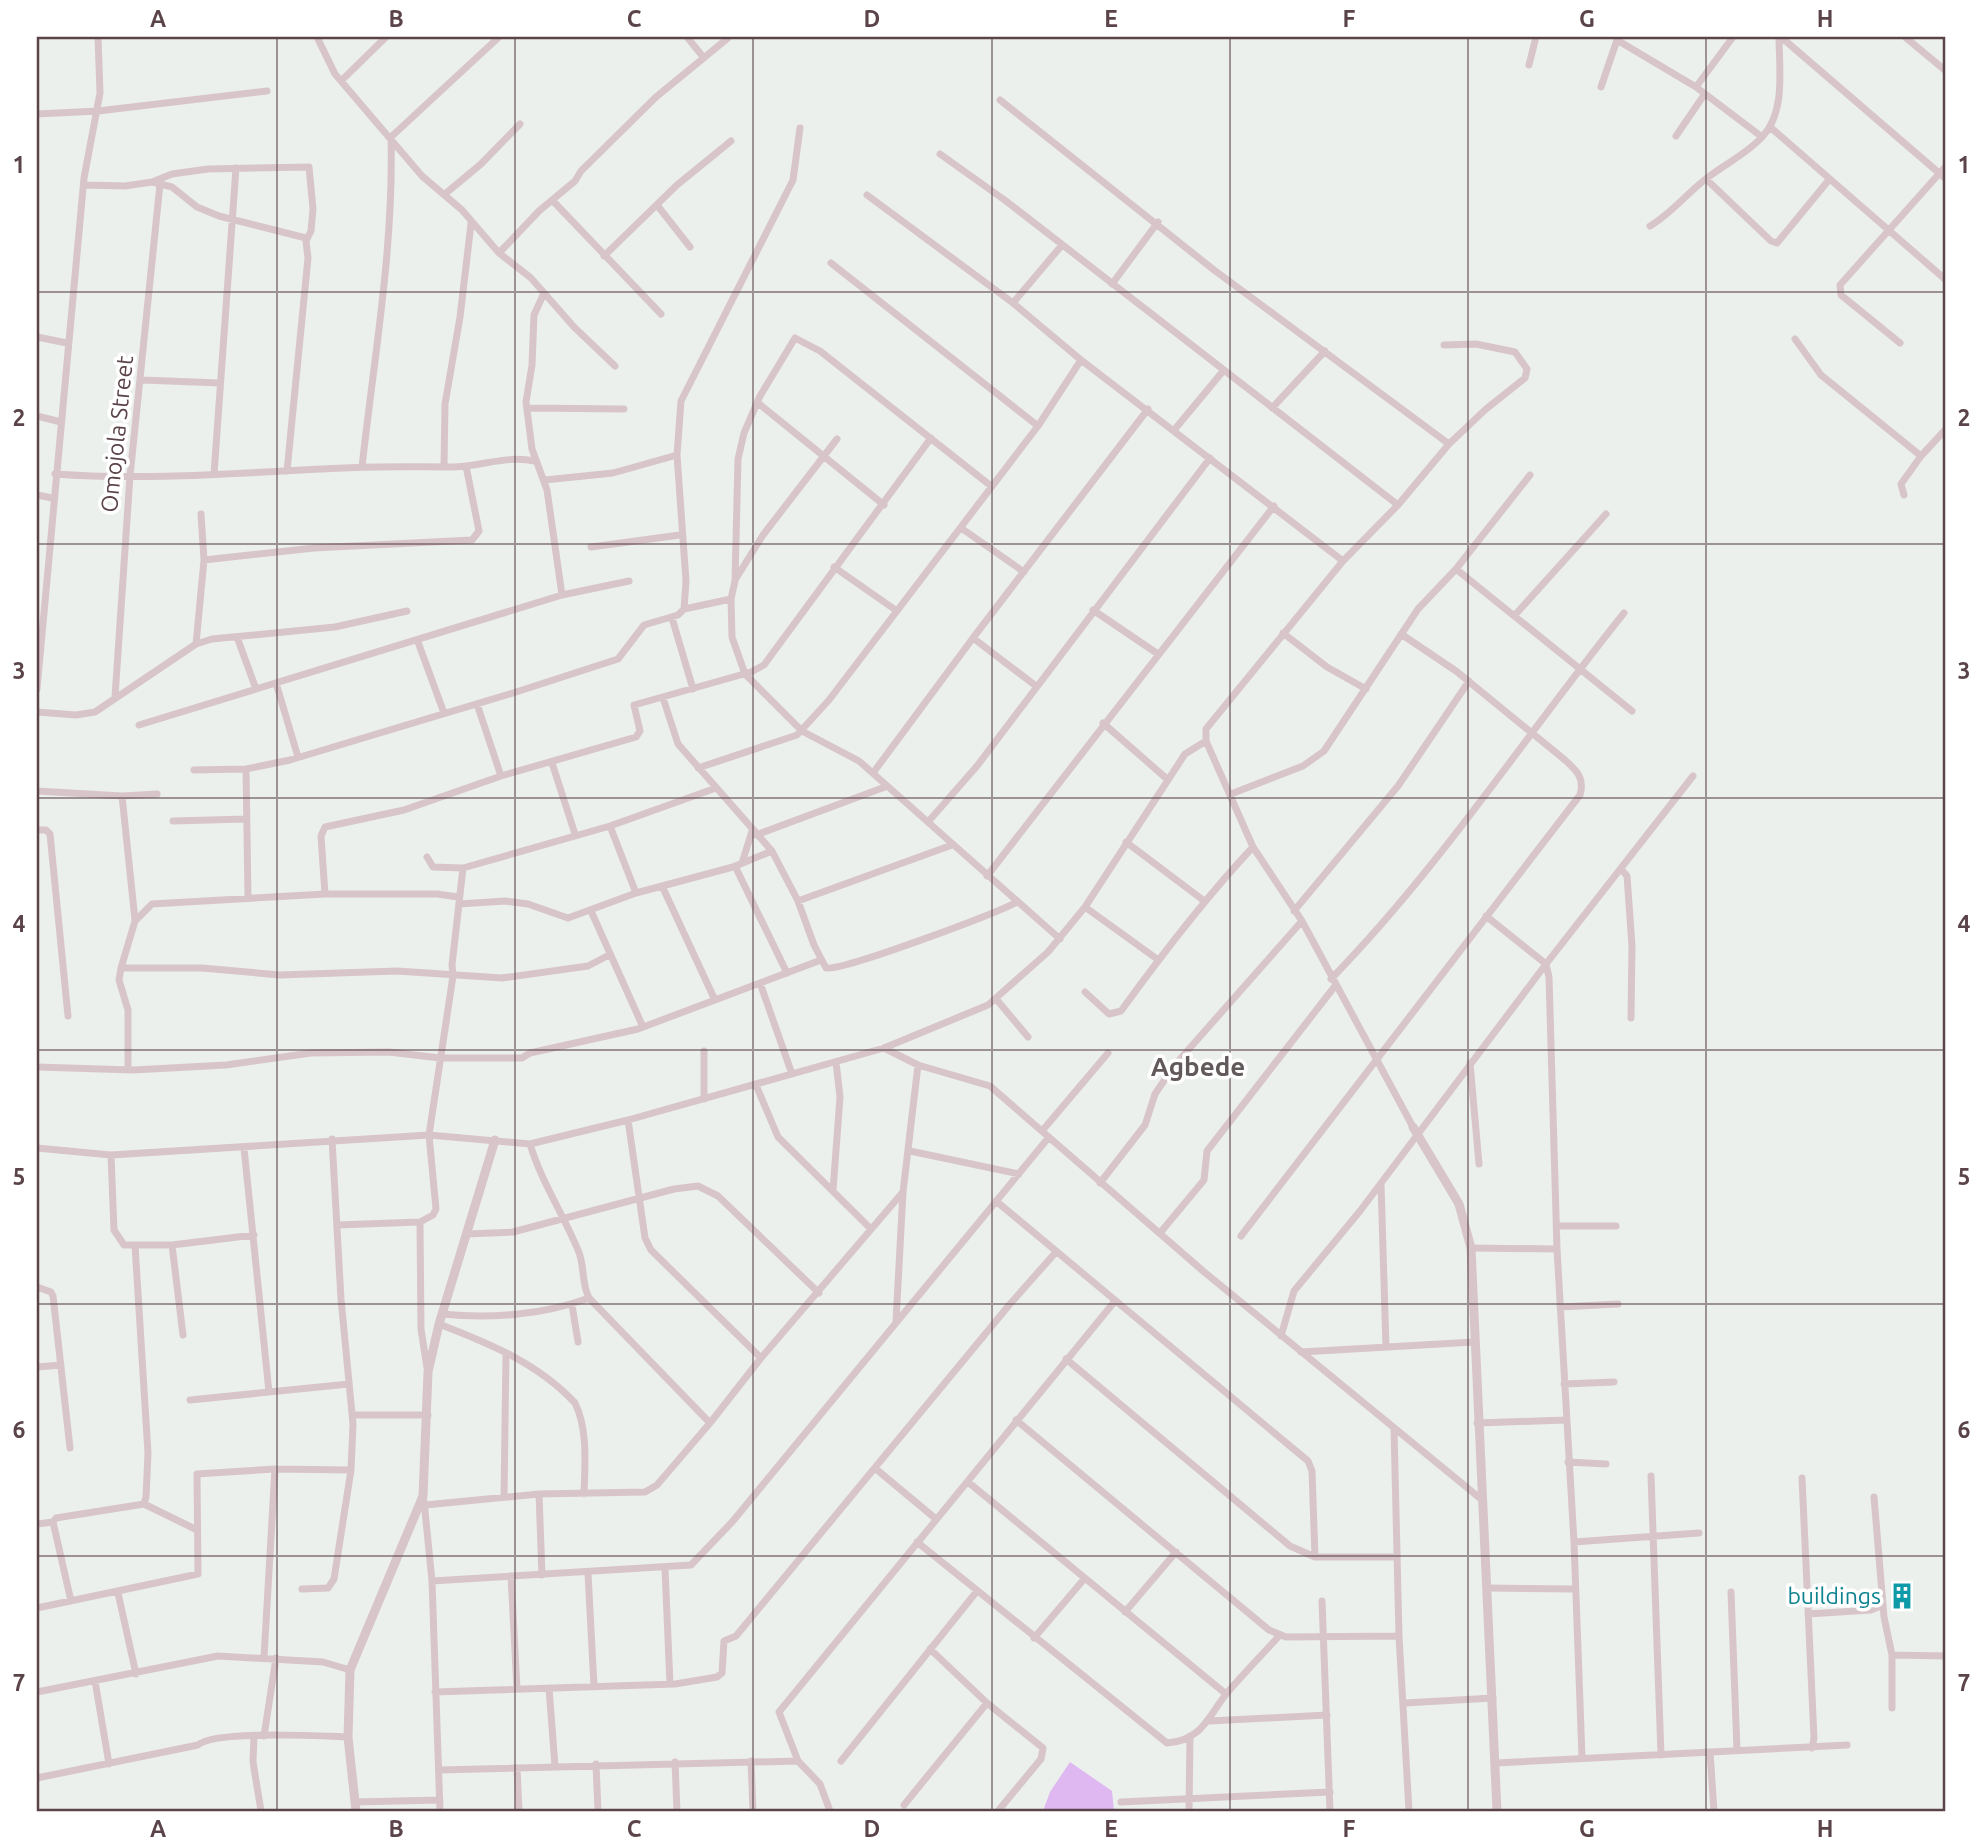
<svg xmlns="http://www.w3.org/2000/svg" width="1983" height="1848" font-family="Ubuntu,sans-serif">
	<style>
		.green { fill: #dfb7f1 }
		.lines { fill: none; stroke-linecap: round; stroke-linejoin: round }
		.minor { stroke: #d8c5ca; stroke-width: 7 }
		.tertiary { stroke: #d8c5ca; stroke-width: 9 }
		.grid { fill: none; stroke: #5b4449; stroke-width: 2; stroke-opacity: 0.55 }
		.labels { text-anchor: middle; stroke-width: 7; stroke-linejoin: round; paint-order: stroke }
		.street-label { font-size: 23px; fill: #5b4449; stroke: #fff }
		.culture-label { font-size: 23px; fill: #0d838f; stroke: #fff; text-anchor: end }
		.quarter-label { font-size: 26px; font-weight: bold; fill: #62595a; stroke: #fff }
		.neatline { fill: none; stroke: #5b4449; stroke-width: 2.5 }
		.grid-label { font-size: 23px; text-anchor: middle; font-weight: bold; fill: #5b4449 }
	</style>
	<rect width="100%" height="100%" fill="#ecf0ed"/>
	<path class="green" d="M 1070,1762 L 1112,1791 L 1114,1811 L 1043,1811 L 1050,1792 Z"/>
	<g class="lines">
		<path class="minor" d="M 317,37 L 335,74 L 422,176 L 462,210 L 499,253 L 531,278 L 574,327 L 615,366
			M 687,37 L 704,58
			M 1781,37 L 1946,179
			M 1905,37 L 1946,71
			M 1617,40 L 1696,87 L 1762,137
			M 1529,65 L 1536,37
			M 341,81 L 386,37
			M 1601,87 L 1618,37
			M 1696,87 L 1733,37
			M 1000,100 L 1214,270 L 1449,444
			M 37,114 L 98,111 L 267,91
			M 1770,127 L 1946,280
			M 1676,136 L 1704,95
			M 940,154 L 1006,201 L 1398,505
			M 1706,179 L 1771,241 L 1777,243 L 1828,181
			M 160,184 L 172,187 L 197,207 L 219,216 L 306,238
			M 84,185 L 125,186 L 152,182 L 172,174 L 208,169 L 309,167 L 313,209 L 311,231 L 306,241 L 308,258 L 287,471
			M 445,194 L 481,164 L 520,124
			M 867,195 L 1013,303 L 1081,360 L 1343,561
			M 553,201 L 661,314
			M 657,205 L 690,247
			M 1650,226 C 1672,213 1687,193 1707,178 C 1725,164 1748,153 1763,136 C 1786,111 1779,67 1779,37
			M 499,253 L 539,211 L 575,181 L 581,171 L 656,97 L 728,38
			M 604,256 L 677,185 L 731,141
			M 831,263 L 1038,426 L 1081,360
			M 1112,284 L 1158,222
			M 544,293 L 534,315 L 532,365 L 526,402 L 532,449 L 547,490 L 562,595
			M 1013,303 L 1062,245
			M 37,337 L 67,343
			M 1795,339 L 1821,375 L 1921,456
			M 1900,343 L 1841,295 L 1840,285 L 1946,166
			M 142,380 L 220,383
			M 758,403 L 884,505
			M 527,408 L 624,409
			M 1272,408 L 1325,351
			M 37,416 L 61,422
			M 1175,429 L 1224,370
			M 362,467 C 374,357 394,248 391,137 L 499,37
			M 444,467 L 445,404 L 460,317 L 471,224
			M 55,474 C 151,481 248,472 344,468 C 380,466 415,467 451,467 C 482,467 503,455 535,461
			M 214,474 L 236,168
			M 545,480 L 613,473 L 677,455
			M 991,486 L 820,351 L 795,338 L 760,396 L 744,433 L 738,459 L 735,581 L 731,599 L 732,637 L 745,674 L 802,731 L 859,761 L 1060,939
			M 37,495 L 52,498
			M 1904,495 L 1901,484 L 1921,456 L 1946,429
			M 961,528 L 1024,572
			M 591,547 L 680,535
			M 204,560 L 314,548 L 472,540 L 479,531 L 466,466
			M 834,567 L 897,611
			M 1456,569 L 1632,711
			M 735,580 L 763,535 L 837,439
			M 684,609 L 686,581 L 677,455 L 681,401 L 793,180 L 800,128
			M 1093,610 L 1158,654
			M 1515,615 L 1606,514
			M 672,618 L 693,689
			M 1283,633 L 1327,667 L 1366,689
			M 237,637 L 256,689
			M 973,638 L 1148,409
			M 418,642 L 444,713
			M 196,644 L 204,560 L 201,514
			M 276,683 L 298,757
			M 37,689 L 84,178 L 100,93 L 98,37
			M 115,697 L 130,476 L 160,184 L 152,182
			M 663,698 L 678,744 L 772,851 L 798,901
			M 477,704 L 501,776
			M 37,712 L 76,715 L 95,712 L 196,644 L 212,639 L 335,627 L 407,611
			M 1103,723 L 1167,779
			M 139,725 L 562,595 L 629,581
			M 552,763 L 575,834
			M 698,768 L 797,735 L 829,700 L 1038,426
			M 246,769 L 248,897
			M 194,770 L 246,769 L 290,760 L 513,693 L 618,659 L 644,625 L 678,615 L 684,609 L 731,599
			M 873,773 L 973,638 L 1036,686
			M 37,791 L 122,796 L 157,794
			M 1231,794 L 1303,766 L 1324,751 L 1418,609 L 1456,569 L 1530,475
			M 122,796 L 135,920
			M 173,821 L 246,819
			M 928,822 L 977,766 L 1210,458
			M 610,826 L 636,893
			M 37,830 L 46,830 L 50,834 L 68,1016
			M 756,835 L 885,787
			M 1126,842 L 1203,900
			M 952,845 L 798,901 L 814,945 L 826,968 C 843,971 994,914 1017,902
			M 427,857 L 433,867 L 463,868 L 610,826 L 716,788
			M 742,863 L 752,831
			M 735,866 L 787,973
			M 1621,869 L 1627,876 L 1632,946 L 1631,1018
			M 987,876 L 1274,506
			M 663,888 L 714,998
			M 325,894 L 321,836 L 325,827 L 404,810 L 501,776 L 636,737 L 640,731 L 634,705 L 751,672 L 764,665 L 931,438
			M 459,904 L 505,901 L 528,904 L 568,918 L 636,893 L 733,867 L 772,851
			M 1085,907 L 1157,959
			M 591,911 L 643,1027
			M 1294,911 L 1398,786 L 1469,681
			M 1486,916 L 1546,964 L 1549,977 L 1557,1249 L 1574,1542 L 1582,1757
			M 121,968 L 135,921 L 152,904 L 325,894 L 437,894 L 458,897
			M 1331,979 C 1441,866 1526,735 1624,613
			M 760,983 L 792,1074
			M 1085,992 L 1109,1014 L 1121,1011 C 1163,953 1205,898 1253,847
			M 997,1000 L 1028,1037
			M 884,1048 L 918,1065 L 990,1086 L 1203,1271 L 1481,1499
			M 1470,1063 L 1479,1164
			M 37,1067 L 133,1070 L 226,1065 L 311,1053 L 389,1052 L 440,1058 L 522,1058 L 530,1053 L 638,1029 L 821,960
			M 128,1070 L 128,1010 L 119,980 L 121,968 L 202,968 L 280,975 L 397,971 L 502,978 L 588,966 L 609,955
			M 756,1085 L 778,1137 L 871,1229
			M 704,1099 L 704,1051
			M 628,1120 L 645,1238 L 651,1250 L 761,1358
			M 1413,1127 L 1302,921 L 1253,847 L 1206,741 L 1206,729 L 1343,561 L 1398,505 L 1449,444 L 1486,409 L 1525,378 L 1527,369 L 1515,352 L 1476,344 L 1444,345
			M 1042,1131 L 1108,1053
			M 37,1148 L 111,1155 L 429,1135 L 530,1144 L 628,1120 L 884,1048 L 988,1005 L 1048,952 L 1085,907 L 1185,754 L 1206,741
			M 244,1148 L 269,1392
			M 910,1151 L 1019,1174
			M 111,1155 L 114,1230 L 124,1245 L 172,1245 L 254,1235
			M 1100,1183 L 1145,1125 L 1155,1094 L 1174,1066 L 1302,921
			M 1381,1184 L 1386,1347
			M 833,1190 L 840,1097 L 836,1062
			M 996,1201 L 1308,1461 L 1312,1471 L 1315,1557
			M 420,1222 L 421,1329 L 427,1368
			M 337,1225 L 420,1222 L 433,1215 L 436,1209 L 429,1135 L 453,976 L 452,965 L 463,868
			M 1558,1226 L 1616,1226
			M 1160,1233 L 1204,1180 L 1207,1151 L 1335,986
			M 468,1234 L 513,1232 L 674,1189 L 698,1186 L 718,1196 L 819,1293
			M 1241,1236 L 1580,795 C 1585,778 1577,771 1565,760 L 1456,671 L 1401,634
			M 172,1245 L 183,1335
			M 1471,1248 L 1557,1249
			M 37,1287 L 51,1292 L 53,1296 L 70,1448
			M 572,1305 L 578,1342
			M 1560,1307 L 1618,1304
			M 442,1314 C 490,1319 543,1315 589,1298
			M 896,1321 L 903,1192 L 918,1065
			M 439,1324 C 488,1343 538,1363 575,1403 C 588,1429 585,1465 584,1494
			M 1281,1336 L 1294,1291 L 1360,1211 L 1546,964 L 1693,776
			M 1301,1352 L 1474,1342
			M 1066,1359 L 1290,1546 L 1315,1557 L 1396,1557
			M 37,1367 L 61,1365
			M 1564,1384 L 1614,1382
			M 190,1400 L 349,1384
			M 353,1415 L 428,1415
			M 1016,1420 L 1269,1630 L 1286,1637 L 1399,1636
			M 710,1423 L 761,1358 L 903,1192
			M 1477,1423 L 1565,1420
			M 1394,1429 L 1399,1636 L 1409,1811
			M 1568,1462 L 1606,1464
			M 876,1469 L 936,1519
			M 1651,1476 L 1661,1755
			M 1802,1478 L 1814,1738 L 1812,1748
			M 968,1482 L 1226,1694
			M 539,1494 L 542,1575
			M 504,1497 L 506,1353
			M 1874,1497 L 1884,1617 L 1892,1655 L 1946,1656
			M 424,1501 L 432,1581 L 440,1811
			M 144,1504 L 195,1529
			M 425,1505 L 539,1494 L 645,1492 L 657,1485 L 710,1423 L 589,1298 C 581,1283 585,1265 578,1250 C 563,1214 541,1181 530,1144
			M 37,1524 L 53,1522
			M 917,1542 L 1167,1743 C 1202,1741 1209,1715 1227,1693 C 1244,1673 1262,1655 1279,1636
			M 1574,1542 L 1699,1533
			M 665,1569 L 670,1684
			M 588,1573 L 594,1686
			M 511,1576 L 517,1689
			M 432,1581 L 691,1565 L 733,1521 L 1049,1137
			M 1488,1588 L 1575,1589
			M 302,1589 L 328,1588 L 334,1579 L 351,1470 L 353,1424 L 341,1299 L 332,1139
			M 1731,1592 L 1737,1750
			M 118,1593 L 136,1674
			M 71,1601 L 53,1522 L 56,1518 L 144,1504 L 146,1497 L 148,1453 L 135,1245
			M 1322,1601 L 1330,1811
			M 37,1608 L 198,1574 L 197,1474 L 275,1469 L 351,1470
			M 1125,1612 L 1176,1552
			M 1808,1614 L 1871,1610 L 1883,1605
			M 1034,1638 L 1085,1578
			M 930,1649 L 987,1703 L 1043,1748 L 1041,1759 L 998,1811
			M 1892,1655 L 1892,1708
			M 264,1657 L 275,1469
			M 95,1681 L 109,1764
			M 549,1688 L 555,1766
			M 37,1692 L 218,1656 L 323,1662 L 350,1670
			M 435,1692 L 675,1684 L 717,1677 L 722,1673 L 724,1641 L 736,1636 L 1010,1304 L 1056,1252
			M 1405,1703 L 1493,1698
			M 1210,1721 L 1327,1715
			M 254,1736 L 253,1762 L 261,1811
			M 264,1736 L 276,1658
			M 1710,1752 L 1714,1811
			M 751,1761 L 753,1811
			M 841,1761 L 977,1591
			M 675,1762 L 677,1811
			M 1496,1763 L 1847,1745
			M 596,1764 L 598,1811
			M 517,1768 L 519,1811
			M 439,1770 L 798,1761
			M 37,1778 L 198,1745 C 215,1730 320,1736 348,1737
			M 355,1802 L 440,1800
			M 1121,1802 L 1330,1792
			M 904,1805 L 987,1703
			M 830,1811 L 820,1784 L 798,1761 L 779,1712 L 1115,1301
			M 1189,1811 L 1190,1736"/>
		<path class="tertiary" d="M 1413,1127 L 1459,1204 L 1471,1248 L 1497,1811
			M 356,1811 L 348,1737 L 350,1670 L 423,1496 L 428,1372 L 439,1324 L 495,1140"/>
	</g>
	<path class="grid" d="M 277,37 L 277,1811M 515,37 L 515,1811M 753,37 L 753,1811M 992,37 L 992,1811M 1230,37 L 1230,1811M 1468,37 L 1468,1811M 1706,37 L 1706,1811M 37,292 L 1946,292M 37,544 L 1946,544M 37,798 L 1946,798M 37,1050 L 1946,1050M 37,1304 L 1946,1304M 37,1556 L 1946,1556"/>
	<defs>
		<g id="building-bare" transform="scale(2.1)"><path d="M-4-6H4V6H1V3H-1V6H-4ZM-2.5-4.3h1.7v1.8h-1.7ZM.8-4.3h1.7v1.8H.8ZM-2.5-1h1.7V.8h-1.7ZM.8-1h1.7V.8H.8Z" fill="#0f9aa8" stroke="#fff" stroke-width="2.5" paint-order="stroke"/></g>
	</defs>
	<g fill-rule="evenodd">
		<use href="#building-bare" x="1902" y="1596"/>
	</g>
	<g class="labels">
		<g class="street-label">
			<text transform="translate(117 434) rotate(-84)" y="8">Omojola Street</text>
		</g>
		<g class="culture-label">
			<text x="1881" y="1604">buildings</text>
		</g>
		<g class="quarter-label">
			<text x="1198" y="1076">Agbede</text>
		</g>
	</g>
	<rect width="1983" height="1848" fill="none" stroke="#ffffff" stroke-width="77"/>
	<rect x="38" y="38" width="1906" height="1772" class="neatline"/>
	<g class="grid-label">
		<text x="158" y="27">A</text>
		<text x="396" y="27">B</text>
		<text x="634" y="27">C</text>
		<text x="872" y="27">D</text>
		<text x="1111" y="27">E</text>
		<text x="1349" y="27">F</text>
		<text x="1587" y="27">G</text>
		<text x="1825" y="27">H</text>
		<text x="19" y="173">1</text>
		<text x="1964" y="173">1</text>
		<text x="19" y="426">2</text>
		<text x="1964" y="426">2</text>
		<text x="19" y="679">3</text>
		<text x="1964" y="679">3</text>
		<text x="19" y="932">4</text>
		<text x="1964" y="932">4</text>
		<text x="19" y="1185">5</text>
		<text x="1964" y="1185">5</text>
		<text x="19" y="1438">6</text>
		<text x="1964" y="1438">6</text>
		<text x="19" y="1691">7</text>
		<text x="1964" y="1691">7</text>
		<text x="158" y="1837">A</text>
		<text x="396" y="1837">B</text>
		<text x="634" y="1837">C</text>
		<text x="872" y="1837">D</text>
		<text x="1111" y="1837">E</text>
		<text x="1349" y="1837">F</text>
		<text x="1587" y="1837">G</text>
		<text x="1825" y="1837">H</text>
	</g>
</svg>
